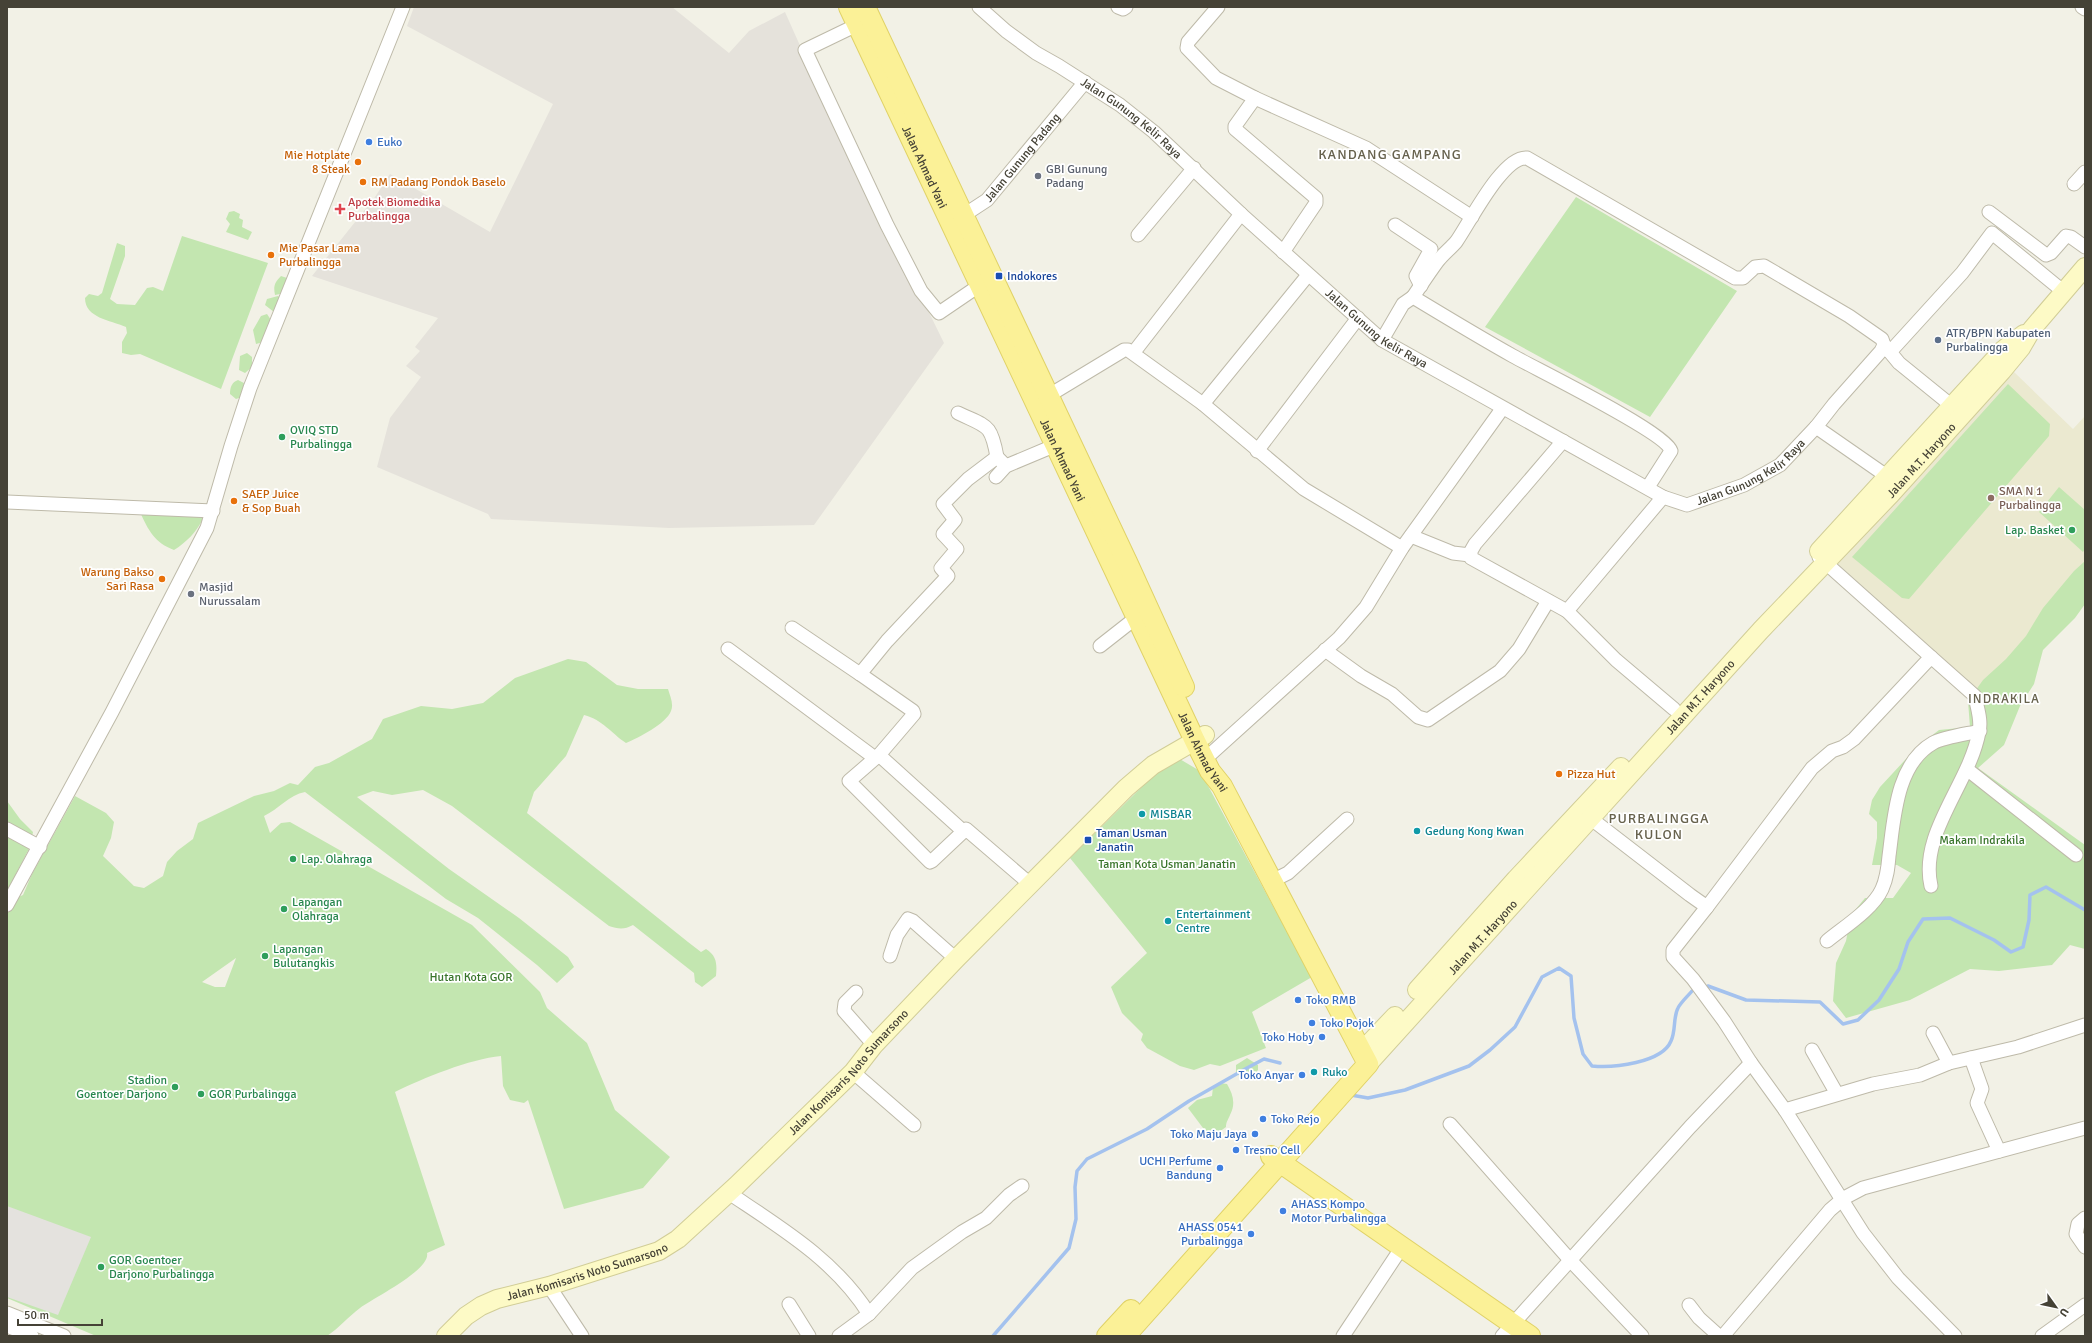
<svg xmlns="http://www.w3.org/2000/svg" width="2092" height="1343" font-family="Signika,sans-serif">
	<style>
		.industrial { fill: #e5e2db }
		.education { fill: #ebe9d0 }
		.green { fill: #c3e6b0; fill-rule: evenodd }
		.parking { fill: #e4e2de }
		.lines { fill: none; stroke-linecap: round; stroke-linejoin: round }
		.stream { stroke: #a4c2ee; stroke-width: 3.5 }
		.street-casing { stroke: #bebaa9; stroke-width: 15 }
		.secondary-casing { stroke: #d1cd97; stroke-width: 20 }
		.primary-casing { stroke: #e0d267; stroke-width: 22 }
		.street { stroke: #fff; stroke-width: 13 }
		.secondary { stroke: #fdfac6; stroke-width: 18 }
		.primary { stroke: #fbf197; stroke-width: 20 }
		.shop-dot { fill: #3f7fe0; stroke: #fff; stroke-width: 1.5 }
		.food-dot { fill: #e8710a; stroke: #fff; stroke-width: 1.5 }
		.worship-dot { fill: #6b7280; stroke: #fff; stroke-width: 1.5 }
		.health-dot { fill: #e0444e; stroke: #fff; stroke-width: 1.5 }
		.transit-dot { fill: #1a4fb4; stroke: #fff; stroke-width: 1.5 }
		.service-dot { fill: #5c6f8a; stroke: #fff; stroke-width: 1.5 }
		.leisure-dot { fill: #2e9e5b; stroke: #fff; stroke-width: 1.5 }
		.education-dot { fill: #8d6e63; stroke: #fff; stroke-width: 1.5 }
		.culture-dot { fill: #0f9aa8; stroke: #fff; stroke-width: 1.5 }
		.labels { text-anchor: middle; stroke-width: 3.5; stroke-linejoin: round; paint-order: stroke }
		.street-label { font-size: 12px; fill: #454236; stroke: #fff }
		.shop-label { font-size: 12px; fill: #366cbe; stroke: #fff; text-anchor: start }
		.food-label { font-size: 12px; fill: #c56008; stroke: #fff; text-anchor: start }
		.worship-label { font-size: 12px; fill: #5b616d; stroke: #fff; text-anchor: start }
		.health-label { font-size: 12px; fill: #be3a42; stroke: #fff; text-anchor: start }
		.transit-label { font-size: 12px; fill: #164399; stroke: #fff; text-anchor: start }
		.service-label { font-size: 12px; fill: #4e5e75; stroke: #fff; text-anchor: start }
		.leisure-label { font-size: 12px; fill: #27864d; stroke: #fff; text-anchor: start }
		.education-label { font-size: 12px; fill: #785e54; stroke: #fff; text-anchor: start }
		.culture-label { font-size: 12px; fill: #0d838f; stroke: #fff; text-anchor: start }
		.park-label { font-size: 12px; fill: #39752b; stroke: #fff }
		.neighbourhood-label { font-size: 13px; letter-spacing: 1px; fill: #67624d; stroke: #fff }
		.quarter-label { font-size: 14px; letter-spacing: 1px; fill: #67624d; stroke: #fff }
	</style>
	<rect width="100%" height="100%" fill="#f2f1e6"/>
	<path class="industrial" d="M 414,7 L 672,7 L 729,53 L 749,31 L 785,12 L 818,86 L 944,343 L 814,525 L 669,528 L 491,519 L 488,514 L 377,467 L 390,418 L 421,377 L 406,366 L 420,351 L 415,347 L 438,318 L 312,276 L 375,197 L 390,174 L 490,232 L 553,104 L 407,26 Z"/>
	<path class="education" d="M 2014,372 L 2073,429 L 2085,416 L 2085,575 L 1983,695 L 1834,567 Z"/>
	<path class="green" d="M 1576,197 L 1737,291 L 1650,417 L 1485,327 Z
		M 234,211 L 240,214 L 239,218 L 243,220 L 242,227 L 252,232 L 248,240 L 226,232 L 230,224 L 226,219 L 229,212 Z
		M 182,236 L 268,263 L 221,389 L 140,354 L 131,355 L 122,353 L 122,342 L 127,333 L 126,327 C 110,320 85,318 85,298 L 89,294 L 98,296 L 102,293 L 117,243 L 125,246 L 125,256 L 110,299 L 117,304 L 135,305 L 147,288 L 153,287 L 163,291 Z
		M 281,276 L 287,278 L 285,293 L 275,295 C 273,286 275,282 281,276 Z
		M 278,296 L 284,301 L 274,312 L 265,305 L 267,299 Z
		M 267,314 L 271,320 L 266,329 L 263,342 L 256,344 L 253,330 L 261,316 Z
		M 247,353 L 252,357 L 252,367 L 245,373 L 239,370 L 240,356 Z
		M 238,380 L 244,383 L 242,397 L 236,399 L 230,394 C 230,387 232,382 238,380 Z
		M 2008,384 L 2050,424 L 2049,436 L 1909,599 L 1902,598 L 1852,557 Z
		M 2059,487 L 2085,510 L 2085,549 L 2083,552 L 2039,512 Z
		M 187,504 L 203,519 C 196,532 187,542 174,550 C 155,543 148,530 140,512 Z
		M 2085,561 L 2085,604 L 2075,618 L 2043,650 L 2034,684 L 2020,706 L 2004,745 L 1978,768 L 2085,845 L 2085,949 L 2070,945 L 2052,965 L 1999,971 L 1970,969 L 1910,1000 L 1846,1018 L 1833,1001 L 1836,963 L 1846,941 L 1851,915 L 1865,898 L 1893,898 L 1911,873 L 1897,865 L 1872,865 L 1877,838 L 1877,822 L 1869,814 L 1872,800 L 1880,787 L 1917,747 L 1939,730 L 1970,727 L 1968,701 L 1983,680 L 2006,659 L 2026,636 L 2043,608 L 2074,571 Z
		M 568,659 L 586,662 L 617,685 L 638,689 L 668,689 C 670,696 674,704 671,711 C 666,724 638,738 626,743 C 611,733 603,720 584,715 L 566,756 L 534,792 L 527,813 L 688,942 L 701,952 L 706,949 C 717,956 717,964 716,976 L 702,987 L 695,982 L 694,973 L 633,925 C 624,930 618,929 609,926 L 452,806 L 423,790 L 392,795 L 373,791 L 357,797 L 449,869 L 519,918 L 568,957 L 574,967 L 557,983 L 537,965 L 478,918 L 446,899 L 305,792 C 289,795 279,809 264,816 L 270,833 L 281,823 L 290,822 L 472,925 L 540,992 L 547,1008 L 587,1043 L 615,1110 L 670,1157 L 643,1188 L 564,1209 L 528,1100 L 524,1103 L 510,1100 L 503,1086 L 501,1056 C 470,1059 423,1078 395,1092 L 445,1245 L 427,1253 C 431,1270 373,1298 360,1308 C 349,1316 339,1328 327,1336 L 96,1336 L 7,1298 L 7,912 L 14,899 L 23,895 L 32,874 L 75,796 L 106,813 L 114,822 L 111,838 L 103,856 L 134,886 L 144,888 L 163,876 L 167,862 L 177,851 L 193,839 L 198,823 L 254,796 L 274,791 L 290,783 L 298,785 L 315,767 L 329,763 L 372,739 L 383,719 L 421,706 L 452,709 L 483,703 L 515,678 ZM 236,958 L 225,987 L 215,987 L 202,982 Z
		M 1178,758 L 1200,771 L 1280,919 L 1289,923 L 1312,977 L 1252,1012 L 1266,1048 L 1220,1066 L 1210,1064 L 1194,1070 L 1180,1066 L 1147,1048 L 1141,1040 L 1143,1034 L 1122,1013 L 1111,987 L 1147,953 L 1070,858 L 1168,761 Z
		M 7,801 L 20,819 L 33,832 L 32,837 L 23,845 L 31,845 L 7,891 Z
		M 1247,1058 L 1258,1065 L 1258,1070 L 1251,1078 L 1245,1078 L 1236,1074 L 1236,1065 Z
		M 1220,1083 L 1227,1084 C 1233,1094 1236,1104 1230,1115 C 1228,1120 1226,1122 1226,1127 L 1219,1132 L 1206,1132 L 1188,1108 L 1197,1100 L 1212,1096 L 1213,1087 Z"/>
	<path class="parking" d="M 7,1206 L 91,1237 L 58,1315 L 7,1297 Z"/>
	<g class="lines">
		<path class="stream" d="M 1708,986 L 1746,1000 L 1820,1002 L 1843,1024 L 1858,1020 L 1879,1000 L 1899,969 L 1908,942 L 1923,919 L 1950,918 L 1994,940 L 2011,952 L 2023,947 L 2029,920 L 2030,895 L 2046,887 L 2085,910
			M 1351,1095 L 1368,1098 L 1405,1090 L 1469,1066 L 1490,1050 L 1515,1027 L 1542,977 L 1559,968 L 1571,976 L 1574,1018 L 1583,1054 L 1592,1066 C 1613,1068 1662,1063 1671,1041 C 1676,1031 1673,1017 1678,1008 C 1681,1002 1688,996 1692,991
			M 993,1336 L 1069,1248 L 1076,1219 L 1075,1187 L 1077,1171 L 1087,1159 L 1147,1129 L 1189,1101 L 1247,1068 L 1264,1059 L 1280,1063"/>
		<g class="street-casing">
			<g id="street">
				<path id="s1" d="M 979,7 L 1006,31 L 1036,53 L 1059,66 L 1120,105 L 1154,132 L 1241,214 L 1382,340 L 1663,497 L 1687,505 L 1744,485 L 1780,465 L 1816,427"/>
				<path d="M 1118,7 L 1123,9 L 1126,7"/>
				<path d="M 1218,7 L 1188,42 L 1187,48 L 1216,78 L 1255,98"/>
				<path d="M 2082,7 L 2085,9"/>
				<path d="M 863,22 L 805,50 L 887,225 L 921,291 L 939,313 L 986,281"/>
				<path d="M 2074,184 L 2085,172"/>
				<path d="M 1989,212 L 2046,255 L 2051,253 L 2066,236 L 2071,237 L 2085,247"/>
				<path id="s2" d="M 958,219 L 987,200 L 1085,82"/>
				<path d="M 1395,225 L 1431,249 L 1416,276 L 1421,286"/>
				<path d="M 1138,235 L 1194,168"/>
				<path d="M 1283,252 L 1316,203 L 1316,198 L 1235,129 L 1235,126 L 1255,98 L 1366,148 L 1472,217"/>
				<path d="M 1413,297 C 1421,285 1429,273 1437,262 C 1443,254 1450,249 1456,242 C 1469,224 1503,155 1527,158 L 1735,278 L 1743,278 L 1755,267 L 1764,266 L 1849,316 L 1882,339 L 1884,345 L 1881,351 L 1834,404 L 1816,427 L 1888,477"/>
				<path d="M 1382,340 L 1403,304 L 1413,297 C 1446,317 1479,337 1513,356 C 1536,369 1667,433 1671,451 L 1648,487"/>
				<path d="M 1885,346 L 1899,363 L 1952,406"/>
				<path d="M 1134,352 L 1241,214"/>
				<path d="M 1890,352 L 1962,273 L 1992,233 L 2064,292"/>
				<path d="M 1043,399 L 1124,350 L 1128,350 L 1203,404 L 1304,489 L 1402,548"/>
				<path d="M 1203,404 L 1308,275"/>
				<path d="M 958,413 C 987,427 991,423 997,457"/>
				<path d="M 1563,441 L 1475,544 L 1471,551 L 1471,558 L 1567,611 L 1616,660 L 1674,709"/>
				<path d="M 1257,451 L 1358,318"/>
				<path d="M 1006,466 L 997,457 L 968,479 L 943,504 L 955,520 L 943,534 L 957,549 L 941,568 L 948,576 L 887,641 L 860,674 L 913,711 L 914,714 L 879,755 L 849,781 L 930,862 L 932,861 L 966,829 L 1030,884"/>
				<path d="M 996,477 L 1006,466 L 1056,445"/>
				<path d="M 7,502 L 213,511"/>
				<path d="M 1411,536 L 1453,553 L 1470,555"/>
				<path d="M 1819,557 L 1931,657"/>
				<path d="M 1567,611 L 1663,497"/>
				<path d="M 792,628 L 860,674"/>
				<path d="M 1100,646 L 1137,617"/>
				<path d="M 728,649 L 875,758"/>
				<path d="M 1325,650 L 1361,676 L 1392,694 L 1418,717 L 1428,720 L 1500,671 L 1519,649 L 1548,601"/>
				<path d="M 879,755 L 963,831"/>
				<path d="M 1204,760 L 1339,638 L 1366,607 L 1402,548 L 1502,409"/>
				<path d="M 1968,770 L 2076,855"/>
				<path d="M 1585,814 L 1690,895 L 1707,907 L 1812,768 L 1832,751 L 1843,747 L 1854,739 L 1931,657 L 1975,696 C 1977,708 1982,720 1979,732 C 1969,785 1919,833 1931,886"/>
				<path d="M 7,829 L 40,847"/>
				<path d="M 1272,881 L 1288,873 L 1347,819"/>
				<path d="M 7,905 L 112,712 L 207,528 L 231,446 L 250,388 L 403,7"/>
				<path d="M 1707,907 L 1673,950 L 1673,957 L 1693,979 L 1724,1021 L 1751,1063 L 1785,1110 L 1863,1233 L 1898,1278 L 1955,1336"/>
				<path d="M 1827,941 C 1844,927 1873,909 1882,889 C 1887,878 1888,868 1889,856 C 1894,819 1896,764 1933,743 C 1944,737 1967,734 1980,731"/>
				<path d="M 890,956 L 897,935 L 908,919 L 913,921 L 956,959"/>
				<path d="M 856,992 L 845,1003 L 844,1011 L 874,1045"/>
				<path d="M 1933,1033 L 1949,1063"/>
				<path d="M 1812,1050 L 1837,1094"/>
				<path d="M 1971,1058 L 1982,1089 L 1977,1103 L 1999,1151"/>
				<path d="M 853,1072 L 914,1125"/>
				<path d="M 1785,1110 L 1873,1084 L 1920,1075 L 1949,1063 L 2018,1047 L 2085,1025"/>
				<path d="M 1450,1124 L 1570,1260 L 1642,1336"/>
				<path d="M 729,1193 C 781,1228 835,1260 869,1314"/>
				<path d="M 2085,1218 L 2078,1224 L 2076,1234 L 2085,1247"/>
				<path d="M 549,1286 L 582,1336"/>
				<path d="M 789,1304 L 809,1336"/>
				<path d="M 1689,1305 L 1699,1318 L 1719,1336"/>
				<path d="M 7,1313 L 64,1336"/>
				<path d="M 7,1326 L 32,1336"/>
				<path d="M 839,1336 L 869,1314 L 912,1268 L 962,1232 L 986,1218 L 1009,1195 L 1022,1186"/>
				<path d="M 1343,1336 L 1402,1247"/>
				<path d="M 1502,1336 L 1690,1127 L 1751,1063"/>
				<path d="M 1723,1336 L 1830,1210 L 1844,1198 L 1863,1188 L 2085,1128"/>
				<path d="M 2042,1336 L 2085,1305"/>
			</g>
		</g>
		<g class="secondary-casing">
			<g id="secondary">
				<path d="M 1819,551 L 2003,350 L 2024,334"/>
				<path d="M 1417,990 L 1516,879 L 1621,767"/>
				<path d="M 1361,1052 L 1395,1016"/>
				<path id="s3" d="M 1368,1064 L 1761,630 L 1891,494 L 2002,371 L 2021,348 L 2032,329 L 2085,267"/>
				<path id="s4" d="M 446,1336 L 466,1316 L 481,1306 L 497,1299 L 549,1286 L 659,1251 L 678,1239 L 736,1186 L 853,1072 L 874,1045 L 956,959 L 1126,788 L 1153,765 L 1205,735"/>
			</g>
		</g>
		<g class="primary-casing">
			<g id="primary">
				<path id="s5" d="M 849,7 L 1195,741 L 1210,771 L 1222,786 L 1368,1064 L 1125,1336"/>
				<path d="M 865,7 L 1127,562 L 1184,687"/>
				<path d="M 1271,1156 L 1530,1336"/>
				<path d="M 1107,1336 L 1131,1310"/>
			</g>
		</g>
		<use href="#street" class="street"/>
		<use href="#secondary" class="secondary"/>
		<use href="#primary" class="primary"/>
	</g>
	<g class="shop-dot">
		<circle cx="369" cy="142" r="4"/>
		<circle cx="1298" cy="1000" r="4"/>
		<circle cx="1312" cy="1023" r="4"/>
		<circle cx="1322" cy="1037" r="4"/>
		<circle cx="1302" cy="1075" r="4"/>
		<circle cx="1263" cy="1119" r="4"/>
		<circle cx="1255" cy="1134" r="4"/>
		<circle cx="1236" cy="1150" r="4"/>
		<circle cx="1220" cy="1168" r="4"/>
		<circle cx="1283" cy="1211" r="4"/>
		<circle cx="1251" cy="1234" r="4"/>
	</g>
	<g class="food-dot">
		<circle cx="358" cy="162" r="4"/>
		<circle cx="363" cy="182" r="4"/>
		<circle cx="271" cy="255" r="4"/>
		<circle cx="234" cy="501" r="4"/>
		<circle cx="162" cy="579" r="4"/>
		<circle cx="1559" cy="774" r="4"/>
	</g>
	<g class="worship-dot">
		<circle cx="1038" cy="176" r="4"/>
		<circle cx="191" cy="594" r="4"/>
	</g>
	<path class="health-dot" d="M338 203h4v4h4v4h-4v4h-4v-4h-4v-4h4z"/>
	<g class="transit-dot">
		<rect x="995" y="272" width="8" height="8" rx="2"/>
		<rect x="1084" y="836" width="8" height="8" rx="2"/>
	</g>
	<circle class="service-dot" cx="1938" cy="340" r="4"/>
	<g class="leisure-dot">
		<circle cx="282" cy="437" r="4"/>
		<circle cx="2072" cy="530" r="4"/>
		<circle cx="293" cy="859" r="4"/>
		<circle cx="284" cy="909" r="4"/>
		<circle cx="265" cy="956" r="4"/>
		<circle cx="175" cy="1087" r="4"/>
		<circle cx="201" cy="1094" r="4"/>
		<circle cx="101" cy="1267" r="4"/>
	</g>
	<circle class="education-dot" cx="1991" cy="498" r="4"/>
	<g class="culture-dot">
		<circle cx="1142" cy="814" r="4"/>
		<circle cx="1417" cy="831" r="4"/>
		<circle cx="1168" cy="921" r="4"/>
		<circle cx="1314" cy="1072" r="4"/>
	</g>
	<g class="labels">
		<g class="street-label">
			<text dy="4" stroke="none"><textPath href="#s1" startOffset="189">Jalan Gunung Kelir Raya</textPath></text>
			<text dy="4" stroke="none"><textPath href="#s2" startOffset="90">Jalan Gunung Padang</textPath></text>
			<text dy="4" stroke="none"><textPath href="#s5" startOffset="177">Jalan Ahmad Yani</textPath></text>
			<text dy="4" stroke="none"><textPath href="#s1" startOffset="513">Jalan Gunung Kelir Raya</textPath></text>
			<text dy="4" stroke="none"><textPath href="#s5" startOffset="501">Jalan Ahmad Yani</textPath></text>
			<text dy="4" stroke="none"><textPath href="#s3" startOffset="819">Jalan M.T. Haryono</textPath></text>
			<text dy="4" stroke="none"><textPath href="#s1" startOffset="944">Jalan Gunung Kelir Raya</textPath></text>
			<text dy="4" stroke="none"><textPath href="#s3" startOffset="495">Jalan M.T. Haryono</textPath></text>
			<text dy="4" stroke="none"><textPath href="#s5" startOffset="825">Jalan Ahmad Yani</textPath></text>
			<text dy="4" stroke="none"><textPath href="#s3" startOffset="171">Jalan M.T. Haryono</textPath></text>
			<text dy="4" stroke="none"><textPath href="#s4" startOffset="494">Jalan Komisaris Noto Sumarsono</textPath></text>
			<text dy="4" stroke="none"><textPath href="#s4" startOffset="158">Jalan Komisaris Noto Sumarsono</textPath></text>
		</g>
		<g class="shop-label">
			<text x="377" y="146">Euko</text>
			<text x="1306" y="1004">Toko RMB</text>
			<text x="1320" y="1027">Toko Pojok</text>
			<text x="1314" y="1041" text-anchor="end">Toko Hoby</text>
			<text x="1294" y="1079" text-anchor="end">Toko Anyar</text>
			<text x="1271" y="1123">Toko Rejo</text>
			<text x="1247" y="1138" text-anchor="end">Toko Maju Jaya</text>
			<text x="1244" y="1154">Tresno Cell</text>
			<text x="1212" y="1165" text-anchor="end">UCHI Perfume<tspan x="1212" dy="14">Bandung</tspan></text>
			<text x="1291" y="1208">AHASS Kompo<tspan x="1291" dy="14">Motor Purbalingga</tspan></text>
			<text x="1243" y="1231" text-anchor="end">AHASS 0541<tspan x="1243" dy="14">Purbalingga</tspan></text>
		</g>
		<g class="food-label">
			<text x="350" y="159" text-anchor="end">Mie Hotplate<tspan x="350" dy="14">8 Steak</tspan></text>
			<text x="371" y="186">RM Padang Pondok Baselo</text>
			<text x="279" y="252">Mie Pasar Lama<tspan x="279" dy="14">Purbalingga</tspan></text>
			<text x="242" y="498">SAEP Juice<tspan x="242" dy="14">&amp; Sop Buah</tspan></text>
			<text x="154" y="576" text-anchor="end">Warung Bakso<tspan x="154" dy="14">Sari Rasa</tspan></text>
			<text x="1567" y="778">Pizza Hut</text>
		</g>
		<g class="worship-label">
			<text x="1046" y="173">GBI Gunung<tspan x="1046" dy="14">Padang</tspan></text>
			<text x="199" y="591">Masjid<tspan x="199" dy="14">Nurussalam</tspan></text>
		</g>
		<g class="health-label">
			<text x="348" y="206">Apotek Biomedika<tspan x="348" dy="14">Purbalingga</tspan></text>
		</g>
		<g class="transit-label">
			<text x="1007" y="280">Indokores</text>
			<text x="1096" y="837">Taman Usman<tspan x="1096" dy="14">Janatin</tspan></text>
		</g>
		<g class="service-label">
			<text x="1946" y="337">ATR/BPN Kabupaten<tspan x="1946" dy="14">Purbalingga</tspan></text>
		</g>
		<g class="leisure-label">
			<text x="290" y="434">OVIQ STD<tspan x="290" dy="14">Purbalingga</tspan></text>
			<text x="2064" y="534" text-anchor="end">Lap. Basket</text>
			<text x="301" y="863">Lap. Olahraga</text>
			<text x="292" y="906">Lapangan<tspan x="292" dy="14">Olahraga</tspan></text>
			<text x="273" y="953">Lapangan<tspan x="273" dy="14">Bulutangkis</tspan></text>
			<text x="167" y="1084" text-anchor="end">Stadion<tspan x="167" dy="14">Goentoer Darjono</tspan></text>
			<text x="209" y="1098">GOR Purbalingga</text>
			<text x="109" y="1264">GOR Goentoer<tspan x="109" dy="14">Darjono Purbalingga</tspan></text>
		</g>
		<g class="education-label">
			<text x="1999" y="495">SMA N 1<tspan x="1999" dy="14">Purbalingga</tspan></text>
		</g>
		<g class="culture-label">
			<text x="1150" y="818">MISBAR</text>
			<text x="1425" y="835">Gedung Kong Kwan</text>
			<text x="1176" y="918">Entertainment<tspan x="1176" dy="14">Centre</tspan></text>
			<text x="1322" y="1076">Ruko</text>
		</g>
		<g class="park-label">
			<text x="1982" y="844">Makam Indrakila</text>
			<text x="1167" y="868">Taman Kota Usman Janatin</text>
			<text x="471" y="981">Hutan Kota GOR</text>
		</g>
		<g class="neighbourhood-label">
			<text x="2004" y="703">INDRAKILA</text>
		</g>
		<g class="quarter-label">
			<text x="1390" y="159">KANDANG GAMPANG</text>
			<text x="1659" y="823">PURBALINGGA<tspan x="1659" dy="16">KULON</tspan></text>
		</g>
	</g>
	<rect width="2092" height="1343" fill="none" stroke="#454236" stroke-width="16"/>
	<g transform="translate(2056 1307) rotate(123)" stroke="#ffffff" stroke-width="3" paint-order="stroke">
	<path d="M0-3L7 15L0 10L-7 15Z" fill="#454236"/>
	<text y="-6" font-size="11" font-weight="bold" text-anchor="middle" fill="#454236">U</text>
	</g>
	<path d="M18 1319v6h84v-6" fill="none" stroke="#454236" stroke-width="2"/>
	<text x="24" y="1319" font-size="12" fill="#454236" stroke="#ffffff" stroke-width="3" paint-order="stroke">50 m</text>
</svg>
